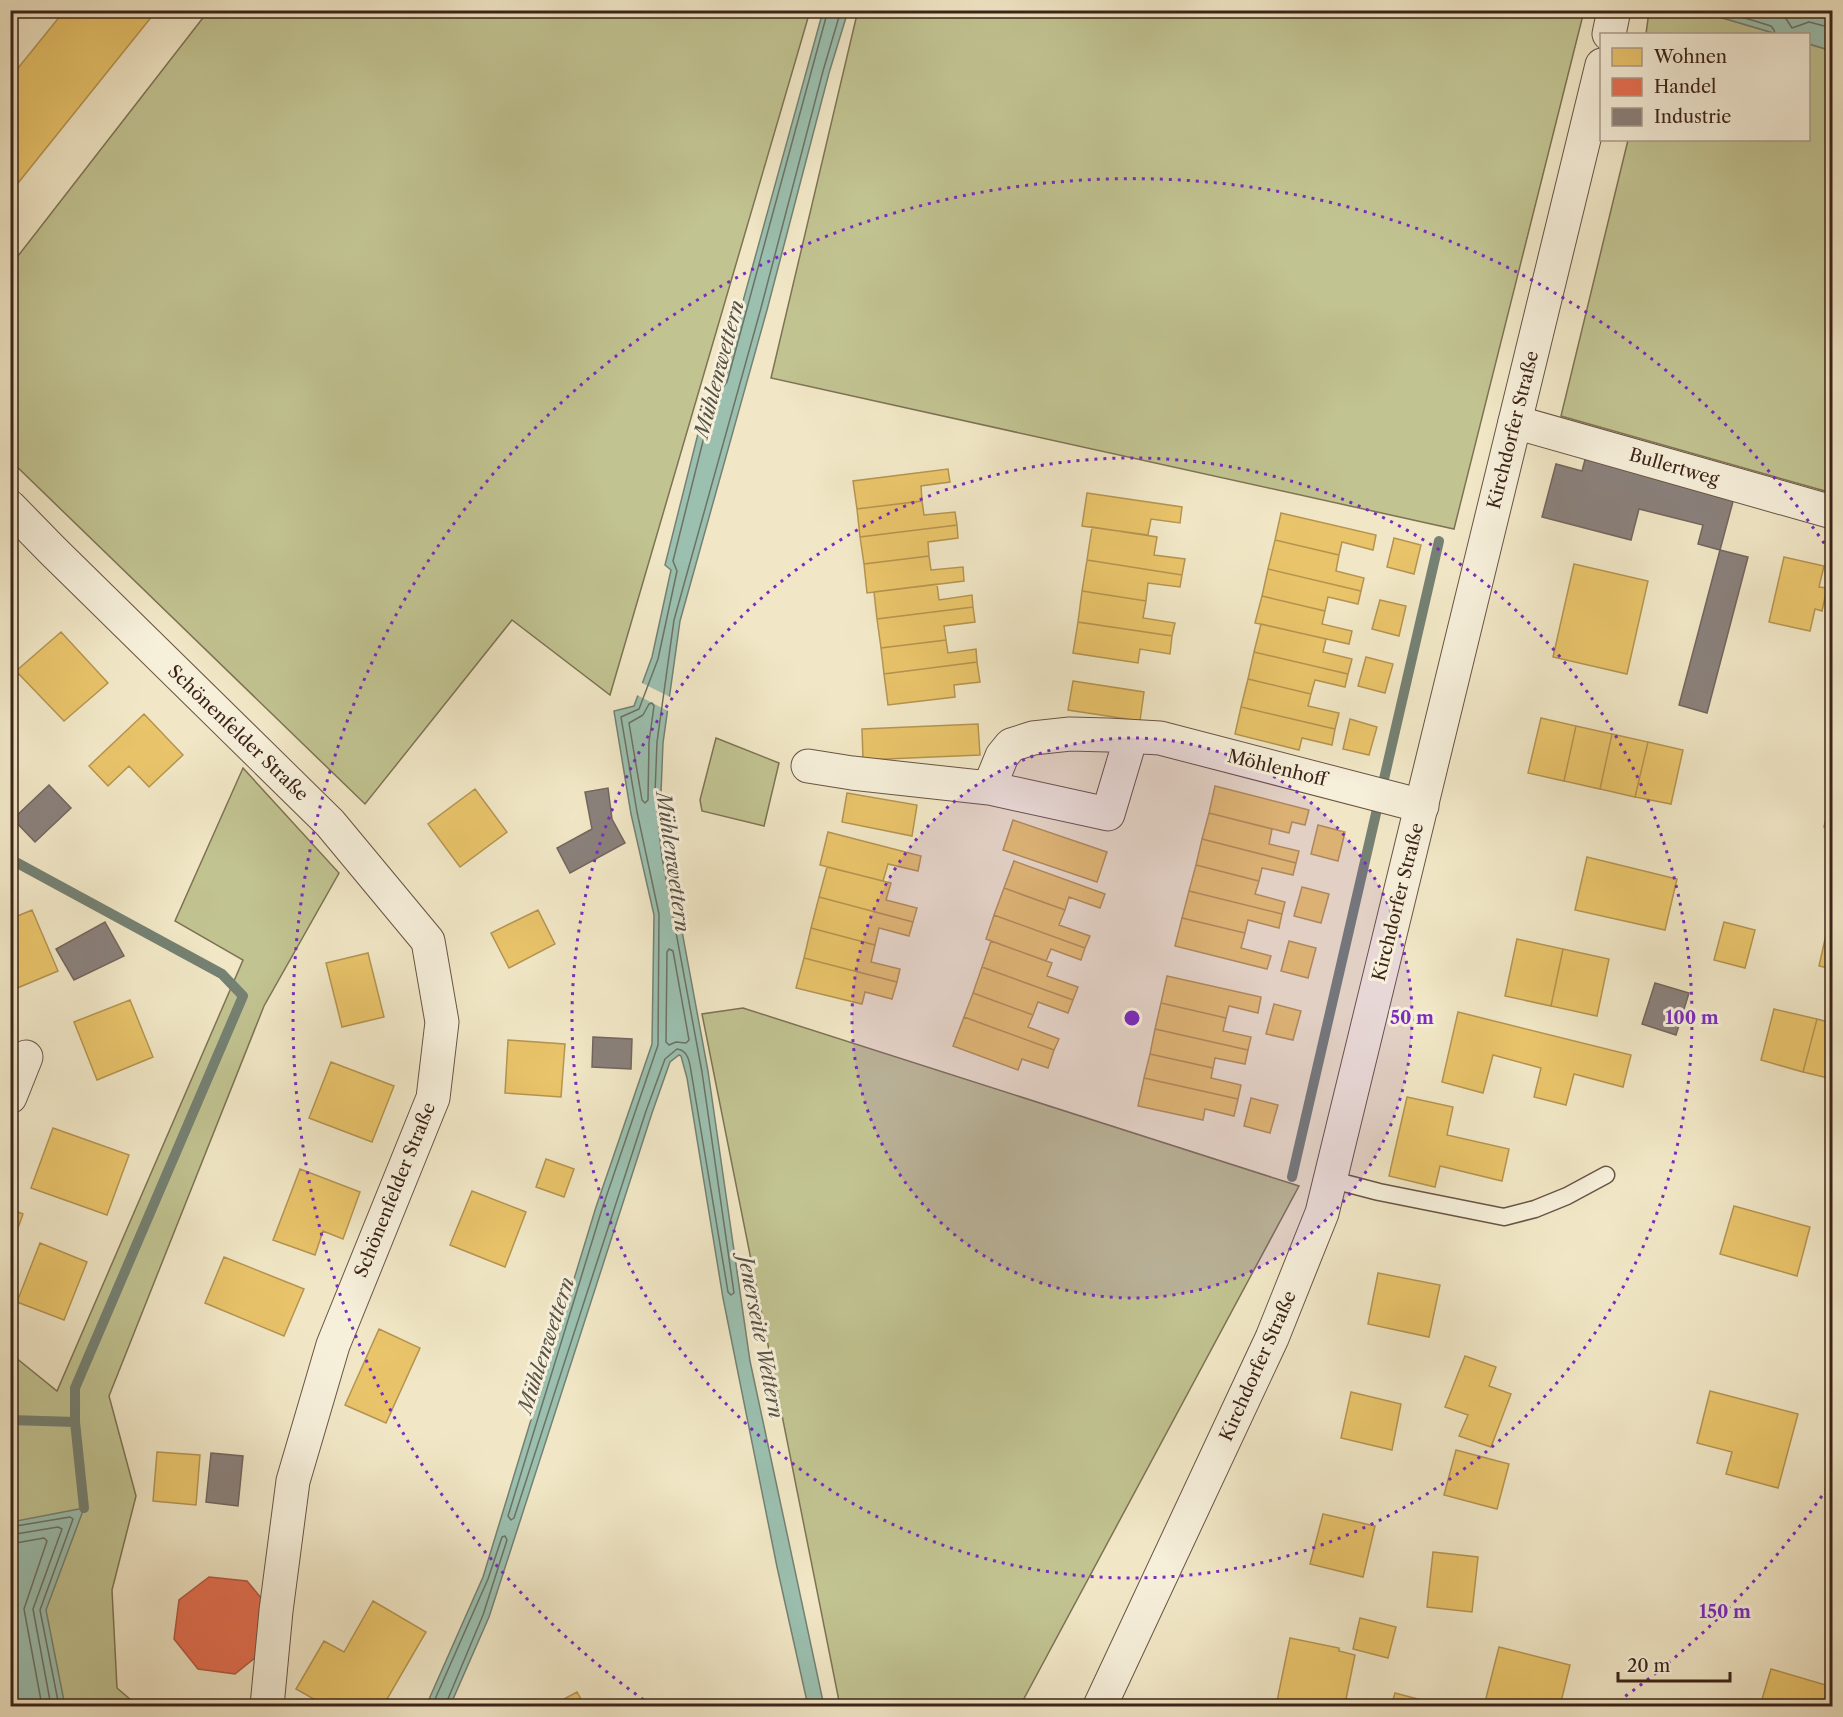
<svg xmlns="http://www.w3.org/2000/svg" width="1843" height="1717" font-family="'Libre Caslon Text',serif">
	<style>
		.green { fill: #c1c391; stroke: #7e7354; stroke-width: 1.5 }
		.water { fill: #9bc0b0; stroke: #758173; stroke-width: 1.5 }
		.pier { fill: #f1e7c6 }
		.homes { fill: #e9c46a; stroke: #b59451; stroke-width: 1.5 }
		.shops { fill: #e76f51; stroke: #b45840; stroke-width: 1.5 }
		.industry { fill: #8a817c; stroke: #73655e; stroke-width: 1.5 }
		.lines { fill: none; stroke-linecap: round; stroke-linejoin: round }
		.shore { stroke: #6c7264; stroke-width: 1.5 }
		.stream { stroke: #758173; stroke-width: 10 }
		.service-casing { stroke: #695444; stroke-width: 19 }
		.minor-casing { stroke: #695444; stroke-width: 35 }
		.tertiary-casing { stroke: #695444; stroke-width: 35 }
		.service { stroke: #f6efda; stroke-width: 16 }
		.minor { stroke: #f6efda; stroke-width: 33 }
		.tertiary { stroke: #f6efda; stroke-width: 33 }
		.ring { fill: none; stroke: #7b2cbf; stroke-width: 3; stroke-dasharray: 3 6 }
		.labels { text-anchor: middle; stroke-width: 6; stroke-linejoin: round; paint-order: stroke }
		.street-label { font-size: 18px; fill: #3c2318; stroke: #f6efda }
		.water-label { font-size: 20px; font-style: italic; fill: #585246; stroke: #f6efda }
		.centre { fill: #7b2cbf; stroke: #f6efda; stroke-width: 3 }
		.ring-label { font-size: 18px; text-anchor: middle; font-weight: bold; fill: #7b2cbf; stroke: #f6efda; stroke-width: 6; stroke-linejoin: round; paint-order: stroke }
	</style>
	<rect width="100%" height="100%" fill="#f1e7c6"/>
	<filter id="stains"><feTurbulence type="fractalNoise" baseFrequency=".00333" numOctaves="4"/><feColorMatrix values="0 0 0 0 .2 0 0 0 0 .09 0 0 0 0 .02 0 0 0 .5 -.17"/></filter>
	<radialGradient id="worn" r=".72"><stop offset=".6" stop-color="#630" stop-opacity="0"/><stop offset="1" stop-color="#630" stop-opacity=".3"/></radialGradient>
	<path class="green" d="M 209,10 L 810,11 L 610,695 L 512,620 L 365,804 L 11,461 L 11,265 Z
		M 858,10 L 1584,11 L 1454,529 L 771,378 Z
		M 1649,11 L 1699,11 L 1777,34 L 1646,34 Z
		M 1809,44 L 1832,51 L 1832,493 L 1561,416 L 1628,140 L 1808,140 Z
		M 716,738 L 779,763 L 764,826 L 702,811 L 700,800 Z
		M 243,768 L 339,873 L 264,1006 L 109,1396 L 136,1496 L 112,1590 L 117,1688 L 138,1706 L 11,1706 L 10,1353 L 57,1391 L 243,960 L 175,921 Z
		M 743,1008 L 1299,1186 L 1020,1706 L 840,1706 L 702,1014 Z"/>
	<path class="water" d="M 823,11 L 848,11 L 829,73 L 767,310 L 680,621 L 663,743 L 661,793 L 668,856 L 708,1071 L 750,1361 L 824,1706 L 808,1706 L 777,1567 L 723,1298 L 687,1078 L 681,1056 L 679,1055 L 670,1062 L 652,1113 L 489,1617 L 450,1706 L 426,1706 L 483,1577 L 596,1207 L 652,1044 L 654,915 L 631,814 L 614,711 L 634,706 L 652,657 L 671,570 L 665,565 L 712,378 L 721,381 Z
		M 1699,11 L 1832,11 L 1832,51 L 1809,44 L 1808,34 L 1777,34 Z
		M 84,1508 L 46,1610 L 65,1706 L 11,1706 L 11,1522 Z"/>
	<path class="pier" d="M 640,682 L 672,698 L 670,712 L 635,694 Z"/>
	<path class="homes" d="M 65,10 L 157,10 L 10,193 L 10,78 Z
		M 948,469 L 950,482 L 921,486 L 922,501 L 857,509 L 853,481 Z
		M 1087,493 L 1182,507 L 1180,523 L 1151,519 L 1148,535 L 1082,526 Z
		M 922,501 L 924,515 L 955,512 L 957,525 L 860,537 L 857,509 Z
		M 1281,513 L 1376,535 L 1373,550 L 1342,542 L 1339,555 L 1275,540 Z
		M 957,525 L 958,538 L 928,542 L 929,556 L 864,564 L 860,537 Z
		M 1092,527 L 1157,537 L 1154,555 L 1185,559 L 1182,575 L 1087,560 Z
		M 1394,538 L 1421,545 L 1414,574 L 1387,567 Z
		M 1275,540 L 1339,555 L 1336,571 L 1364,578 L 1361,591 L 1268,569 Z
		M 929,556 L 931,570 L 963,567 L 964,581 L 867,593 L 864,564 Z
		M 1784,557 L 1824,566 L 1819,587 L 1827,588 L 1822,611 L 1815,609 L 1810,631 L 1769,622 Z
		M 1087,560 L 1182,575 L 1180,587 L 1148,583 L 1146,601 L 1082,591 Z
		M 1574,564 L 1648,581 L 1627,674 L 1553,657 Z
		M 1268,569 L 1361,591 L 1358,604 L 1328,597 L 1325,611 L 1262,596 Z
		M 937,584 L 939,600 L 972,595 L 973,607 L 877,619 L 874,592 Z
		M 1082,591 L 1146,601 L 1143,618 L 1175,623 L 1172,636 L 1078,622 Z
		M 1262,596 L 1325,611 L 1322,624 L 1352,631 L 1349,644 L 1255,623 Z
		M 1380,600 L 1406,606 L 1399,636 L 1372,629 Z
		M 973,607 L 975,622 L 944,626 L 946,640 L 881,648 L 877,619 Z
		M 1078,622 L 1172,636 L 1170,654 L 1140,649 L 1138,663 L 1073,653 Z
		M 1261,624 L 1326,639 L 1323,652 L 1352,659 L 1348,674 L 1254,652 Z
		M 61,632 L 108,683 L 64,721 L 16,671 Z
		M 946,640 L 948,653 L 976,649 L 977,662 L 884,674 L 881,648 Z
		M 1254,652 L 1348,674 L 1345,687 L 1315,680 L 1311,694 L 1248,679 Z
		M 1366,657 L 1393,664 L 1385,693 L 1358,686 Z
		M 977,662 L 980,682 L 954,685 L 955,697 L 888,705 L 884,674 Z
		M 1248,679 L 1311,694 L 1308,706 L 1339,713 L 1335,729 L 1241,707 Z
		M 1073,681 L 1144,692 L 1140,721 L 1068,710 Z
		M 1241,707 L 1335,729 L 1332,745 L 1302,738 L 1299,750 L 1235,734 Z
		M 144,714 L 183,755 L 149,787 L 129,766 L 108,786 L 89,766 Z
		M 1541,718 L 1576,726 L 1564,781 L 1528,773 Z
		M 1350,719 L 1377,727 L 1369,755 L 1343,749 Z
		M 978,724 L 980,755 L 863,760 L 862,729 Z
		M 1576,726 L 1612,734 L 1600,789 L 1564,781 Z
		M 1612,734 L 1648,742 L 1635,797 L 1600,789 Z
		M 1648,742 L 1683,750 L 1671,804 L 1635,797 Z
		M 1215,786 L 1309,810 L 1305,825 L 1292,822 L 1289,833 L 1209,813 Z
		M 475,789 L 507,832 L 460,867 L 428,824 Z
		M 1832,792 L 1832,829 L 1824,827 Z
		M 847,793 L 917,805 L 912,836 L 842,822 Z
		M 1209,813 L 1272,829 L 1269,844 L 1299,851 L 1296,863 L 1202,839 Z
		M 1013,820 L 1107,852 L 1097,882 L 1003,850 Z
		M 1318,825 L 1345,832 L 1338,861 L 1311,854 Z
		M 828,832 L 921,856 L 918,871 L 888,864 L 883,881 L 820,865 Z
		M 1202,839 L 1296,863 L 1293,875 L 1262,868 L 1259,881 L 1196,865 Z
		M 1587,857 L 1677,879 L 1665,930 L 1575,910 Z
		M 1014,861 L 1105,894 L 1100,908 L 1069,897 L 1065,910 L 1004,888 Z
		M 1196,865 L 1259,881 L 1255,894 L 1285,902 L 1282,914 L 1189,891 Z
		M 827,867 L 891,883 L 886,900 L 917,908 L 913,922 L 819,897 Z
		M 1302,887 L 1329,894 L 1321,923 L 1294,916 Z
		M 1004,888 L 1065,910 L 1059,925 L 1090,936 L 1085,948 L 994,915 Z
		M 1189,891 L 1282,914 L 1279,928 L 1248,920 L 1245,933 L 1182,918 Z
		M 819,897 L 913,922 L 909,936 L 879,928 L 875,945 L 811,928 Z
		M 32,910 L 58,971 L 10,991 L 10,919 Z
		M 538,910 L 555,944 L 509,968 L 491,933 Z
		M 994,915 L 1085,948 L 1081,960 L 1051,949 L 1046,961 L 986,939 Z
		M 1830,917 L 1832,917 L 1832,969 L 1819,966 Z
		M 1182,918 L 1245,933 L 1241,948 L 1271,956 L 1267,969 L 1175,946 Z
		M 1724,922 L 1755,930 L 1745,968 L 1714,960 Z
		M 811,928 L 875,945 L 871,962 L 900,969 L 897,982 L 804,958 Z
		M 1517,939 L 1563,949 L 1551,1006 L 1505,996 Z
		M 991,941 L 1052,963 L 1047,976 L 1078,987 L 1073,1000 L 982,967 Z
		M 1289,941 L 1316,948 L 1308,978 L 1281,971 Z
		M 1563,949 L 1609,959 L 1597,1016 L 1551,1006 Z
		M 368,953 L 384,1017 L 342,1027 L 326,963 Z
		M 804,958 L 897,982 L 892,999 L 865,992 L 862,1004 L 796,988 Z
		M 982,967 L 1073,1000 L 1068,1013 L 1038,1002 L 1033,1015 L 973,993 Z
		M 1167,976 L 1261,997 L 1258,1013 L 1229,1006 L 1226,1018 L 1161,1003 Z
		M 973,993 L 1033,1015 L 1028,1027 L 1059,1039 L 1054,1050 L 964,1017 Z
		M 130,1000 L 153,1057 L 97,1080 L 74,1022 Z
		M 1161,1003 L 1226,1018 L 1223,1031 L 1251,1037 L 1248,1050 L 1155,1029 Z
		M 1274,1004 L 1301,1011 L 1293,1040 L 1266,1034 Z
		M 1774,1009 L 1817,1019 L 1803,1072 L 1761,1060 Z
		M 1458,1012 L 1631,1055 L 1623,1087 L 1574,1074 L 1566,1105 L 1534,1097 L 1541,1068 L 1493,1055 L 1483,1093 L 1442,1082 Z
		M 964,1017 L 1054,1050 L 1048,1068 L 1022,1059 L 1018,1070 L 953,1046 Z
		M 1817,1019 L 1832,1023 L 1832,1079 L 1803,1072 Z
		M 1155,1029 L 1248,1050 L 1245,1064 L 1215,1058 L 1213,1068 L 1150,1054 Z
		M 508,1040 L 565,1044 L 561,1097 L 505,1093 Z
		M 1150,1054 L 1213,1068 L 1211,1078 L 1241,1085 L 1238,1099 L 1144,1078 Z
		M 331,1062 L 394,1086 L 372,1142 L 309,1118 Z
		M 1144,1078 L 1238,1099 L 1234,1116 L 1205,1109 L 1203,1120 L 1138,1106 Z
		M 1407,1097 L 1453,1107 L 1447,1135 L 1509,1149 L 1502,1181 L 1440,1166 L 1435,1187 L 1389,1176 Z
		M 1251,1098 L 1278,1105 L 1270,1133 L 1244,1126 Z
		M 53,1128 L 129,1155 L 107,1215 L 31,1188 Z
		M 546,1159 L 574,1169 L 564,1197 L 536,1187 Z
		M 300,1169 L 360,1192 L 343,1239 L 323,1231 L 315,1255 L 273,1240 Z
		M 472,1191 L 526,1212 L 505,1267 L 450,1245 Z
		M 1734,1206 L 1810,1227 L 1797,1276 L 1720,1254 Z
		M 10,1209 L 23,1214 L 13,1242 L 10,1242 Z
		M 40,1243 L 87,1262 L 64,1320 L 17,1302 Z
		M 224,1257 L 304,1289 L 284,1336 L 205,1303 Z
		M 1378,1273 L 1440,1285 L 1429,1337 L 1368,1324 Z
		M 379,1329 L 420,1348 L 386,1423 L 345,1405 Z
		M 1465,1356 L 1496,1367 L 1489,1386 L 1511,1394 L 1491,1447 L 1459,1436 L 1468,1415 L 1445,1407 Z
		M 1710,1391 L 1798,1414 L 1778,1488 L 1726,1474 L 1732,1452 L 1697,1443 Z
		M 1351,1392 L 1401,1404 L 1392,1450 L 1341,1438 Z
		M 1456,1450 L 1509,1464 L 1497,1509 L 1444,1495 Z
		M 157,1452 L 200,1455 L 196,1505 L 153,1501 Z
		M 1323,1514 L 1375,1526 L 1363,1577 L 1310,1564 Z
		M 1433,1552 L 1478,1557 L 1472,1612 L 1427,1607 Z
		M 373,1601 L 426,1632 L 383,1706 L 326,1706 L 296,1689 L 324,1641 L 344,1652 Z
		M 1360,1618 L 1396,1627 L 1388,1658 L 1353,1649 Z
		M 1290,1638 L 1339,1648 L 1339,1651 L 1355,1655 L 1345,1704 L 1327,1700 L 1325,1706 L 1276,1706 Z
		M 1499,1647 L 1570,1665 L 1560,1706 L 1484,1706 Z
		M 1771,1669 L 1829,1686 L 1823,1706 L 1760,1706 Z
		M 577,1692 L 585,1706 L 551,1706 Z
		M 1395,1693 L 1444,1706 L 1391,1706 Z"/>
	<path class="shops" d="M 209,1577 L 247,1581 L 273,1612 L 267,1648 L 235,1674 L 198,1669 L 174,1639 L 179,1600 Z"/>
	<path class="industry" d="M 1586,456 L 1735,494 L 1720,550 L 1698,544 L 1703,525 L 1639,509 L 1631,540 L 1542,517 L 1556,464 L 1582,471 Z
		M 1720,550 L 1748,557 L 1707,713 L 1679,705 Z
		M 49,785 L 71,808 L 35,842 L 13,819 Z
		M 608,788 L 612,819 L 625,843 L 570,873 L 557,848 L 592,829 L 585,792 Z
		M 105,922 L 124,956 L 74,980 L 56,949 Z
		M 1655,983 L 1689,993 L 1676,1035 L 1642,1024 Z
		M 593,1037 L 632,1039 L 631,1069 L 592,1067 Z
		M 211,1453 L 243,1456 L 238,1506 L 206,1502 Z"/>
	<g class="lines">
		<path class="shore" d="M 828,10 L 727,382 L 724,386 L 716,389 L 673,561 L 677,571 L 658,659 L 639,709 L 621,717 L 637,812 L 659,914 L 658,1045 L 602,1209 L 508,1516 L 511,1520 L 514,1518 L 646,1111 L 665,1059 L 677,1049 C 690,1050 690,1067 692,1077 L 728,1292 L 731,1295 L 734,1293 L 702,1072 L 662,857 L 655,793 L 657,742 L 674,620 L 761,308 L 823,71 L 841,10
			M 1719,10 L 1771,26 L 1774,30 L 1775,34
			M 1776,10 L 1785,17 L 1792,28 L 1809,22 L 1832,28
			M 652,703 L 654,706 L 649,742 L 648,800 L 645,803 L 642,800 L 629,723 L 643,715 L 649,704 Z
			M 669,949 L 673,951 L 689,1040 L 686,1043 L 676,1042 L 669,1045 L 666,1042 L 667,952 Z
			M 10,1527 L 70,1517 L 73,1519 L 40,1610 L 59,1706
			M 10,1535 L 58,1527 L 62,1529 L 33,1609 L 51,1706
			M 10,1544 L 44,1538 L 47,1541 L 24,1609 L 42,1706
			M 432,1706 L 488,1579 L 502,1537 L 505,1536 L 507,1540 L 483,1615 L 445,1706"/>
		<path class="stream" d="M 10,859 L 222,974 L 243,996 L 75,1388 L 75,1422
			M 1292,1177 L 1439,541
			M 10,1420 L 75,1422 L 84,1508"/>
		<g class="service-casing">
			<path id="service" d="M 1329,1179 L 1379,1192 L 1504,1217 L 1535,1209 L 1567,1196 L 1606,1175"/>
		</g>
		<g class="minor-casing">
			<path id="minor" d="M 1515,422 L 1832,512
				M 10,507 L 52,550 L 330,823 L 428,941 L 442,1022 L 433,1098 L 333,1345 L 293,1481 L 276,1611 L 267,1706
				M 808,766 L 852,773 L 989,788 L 1108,814 L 1131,737
				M 989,788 L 1002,756 L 1011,745 L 1033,738 L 1070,734 L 1108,735 L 1160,738 L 1422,806
				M 10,1097 L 26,1057"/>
		</g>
		<g class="tertiary-casing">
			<path id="tertiary" d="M 1609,34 L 1614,10
				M 1100,1706 L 1272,1338 L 1322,1213 L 1602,65"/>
		</g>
		<use href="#service" class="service"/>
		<use href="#minor" class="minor"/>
		<use href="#tertiary" class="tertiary"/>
	</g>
	<circle cx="1132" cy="1018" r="280" fill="#7b2cbf" fill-opacity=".12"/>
	<g class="ring">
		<circle cx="1132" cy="1018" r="280"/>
		<circle cx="1132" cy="1018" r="560"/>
		<path d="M1832 1481A839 839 0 0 1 1613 1705M651 1705A839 839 0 1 1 1832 555"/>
	</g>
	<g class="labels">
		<g class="street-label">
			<text transform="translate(1513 430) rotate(-76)" y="6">Kirchdorfer Straße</text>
			<text transform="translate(1674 467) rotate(16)" y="6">Bullertweg</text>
			<text transform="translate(238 733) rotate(44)" y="6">Schönenfelder Straße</text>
			<text transform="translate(1277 768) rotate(14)" y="6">Möhlenhoff</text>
			<text transform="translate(1398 902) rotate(-76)" y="6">Kirchdorfer Straße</text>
			<text transform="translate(395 1190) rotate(-68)" y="6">Schönenfelder Straße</text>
			<text transform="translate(1258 1366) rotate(-66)" y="6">Kirchdorfer Straße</text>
		</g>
		<g class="water-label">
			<text transform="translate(719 369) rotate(-75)" y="7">Mühlenwettern</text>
			<text transform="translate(673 862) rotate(82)" y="7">Mühlenwettern</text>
			<text transform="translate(761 1337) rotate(79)" y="7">Jenerseite Wettern</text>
			<text transform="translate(546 1345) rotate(-72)" y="7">Mühlenwettern</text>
		</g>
	</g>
	<circle cx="1132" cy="1018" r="9" class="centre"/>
	<g class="ring-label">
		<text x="1412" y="1024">50 m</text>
		<text x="1692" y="1024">100 m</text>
		<text x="1725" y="1618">150 m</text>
	</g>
	<rect width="1843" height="1717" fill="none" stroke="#f1e7c6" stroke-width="36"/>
	<rect x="12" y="12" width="1819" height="1693" fill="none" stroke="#3c2318" stroke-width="3"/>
	<rect x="18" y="18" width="1807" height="1681" fill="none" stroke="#3c2318" stroke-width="1.5"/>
	<rect x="1600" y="33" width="210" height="108" fill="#f6efda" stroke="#ac9d8c" stroke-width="1.5"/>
	<rect x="1612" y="48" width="30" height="18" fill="#e9c46a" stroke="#ac9d8c" stroke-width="1.5"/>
	<text x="1654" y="63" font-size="18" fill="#3c2318">Wohnen</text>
	<rect x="1612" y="78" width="30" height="18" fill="#e76f51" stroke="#ac9d8c" stroke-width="1.5"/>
	<text x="1654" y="93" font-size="18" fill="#3c2318">Handel</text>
	<rect x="1612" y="108" width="30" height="18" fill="#8a817c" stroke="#ac9d8c" stroke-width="1.5"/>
	<text x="1654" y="123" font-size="18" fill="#3c2318">Industrie</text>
	<path d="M1618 1672v9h112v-9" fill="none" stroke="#3c2318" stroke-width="3"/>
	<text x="1627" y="1672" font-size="18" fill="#3c2318" stroke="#f6efda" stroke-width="4.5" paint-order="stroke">20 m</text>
	<rect width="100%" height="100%" filter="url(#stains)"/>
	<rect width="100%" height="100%" fill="url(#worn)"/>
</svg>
